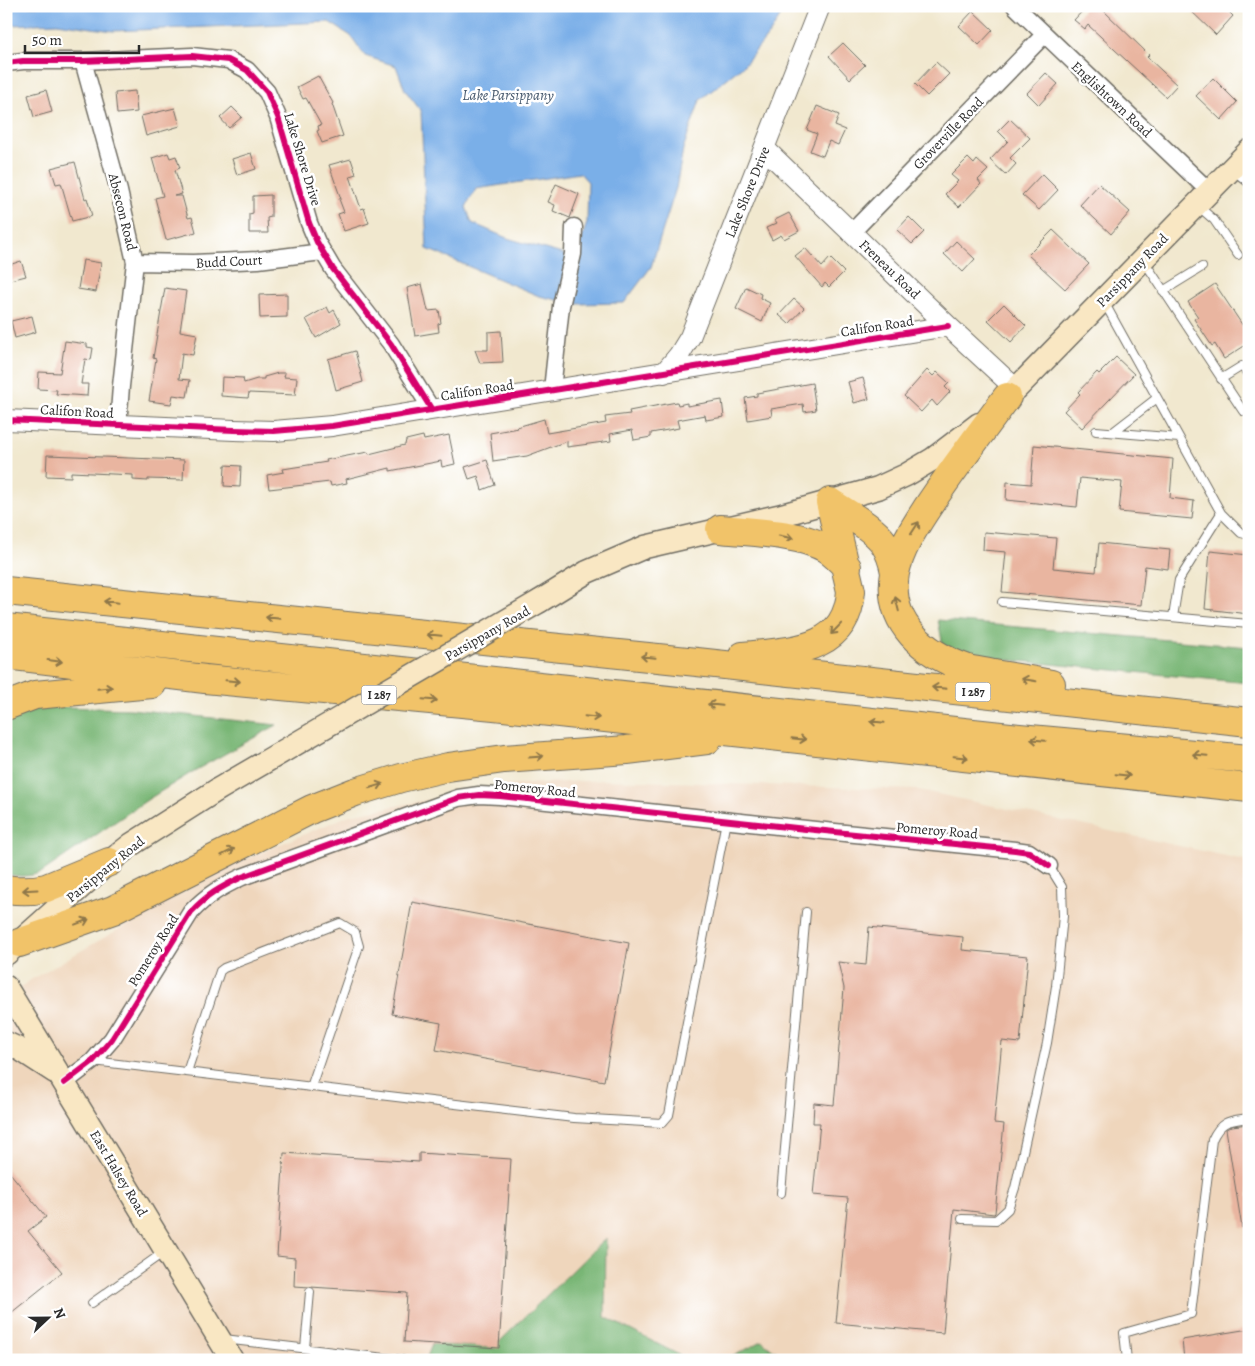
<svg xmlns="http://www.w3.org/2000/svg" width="1255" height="1366" font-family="Alegreya,serif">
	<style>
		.built { fill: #efd6bc }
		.forest { fill: #78b675; stroke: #527050 }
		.water { fill: #7aafe8; stroke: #526d8a; fill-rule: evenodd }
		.building { fill: #e9b5a0 }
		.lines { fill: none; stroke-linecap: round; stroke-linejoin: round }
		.service-casing { stroke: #706d64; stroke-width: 10 }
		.minor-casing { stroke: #706d64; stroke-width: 19 }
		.tertiary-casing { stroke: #706d64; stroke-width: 22 }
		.secondary-casing { stroke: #706d64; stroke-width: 25 }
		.motorway-casing { stroke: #706d64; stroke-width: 30 }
		.service { stroke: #fff; stroke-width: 8 }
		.minor { stroke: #fff; stroke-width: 16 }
		.tertiary { stroke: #fff; stroke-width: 20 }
		.secondary { stroke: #f9e7c3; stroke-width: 22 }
		.motorway { stroke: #f1c369; stroke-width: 28 }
		.secondary-bridge-casing { stroke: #706d64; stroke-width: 25; stroke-linecap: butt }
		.secondary-bridge { stroke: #f9e7c3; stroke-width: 22 }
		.cycleway-casing { stroke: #fff; stroke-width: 9 }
		.cycleway { stroke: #d6006c; stroke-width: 6 }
		.oneway { stroke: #8e774a }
		.labels { text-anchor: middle; stroke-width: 5; stroke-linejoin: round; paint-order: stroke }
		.shield { fill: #fff; stroke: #6b6b6b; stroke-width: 1 }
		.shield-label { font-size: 12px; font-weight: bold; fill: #2b2b2b }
		.street-label { font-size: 14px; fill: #2b2b2b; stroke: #fff }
		.water-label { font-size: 15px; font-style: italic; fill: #47596d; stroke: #fff }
	</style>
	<rect width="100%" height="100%" fill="#fff"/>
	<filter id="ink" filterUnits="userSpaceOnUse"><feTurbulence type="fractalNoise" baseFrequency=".02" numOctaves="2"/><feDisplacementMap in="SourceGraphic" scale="10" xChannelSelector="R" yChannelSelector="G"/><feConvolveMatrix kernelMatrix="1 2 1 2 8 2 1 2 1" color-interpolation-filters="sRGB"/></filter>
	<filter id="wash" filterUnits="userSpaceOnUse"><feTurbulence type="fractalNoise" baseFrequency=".0096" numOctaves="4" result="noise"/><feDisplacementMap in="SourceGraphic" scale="20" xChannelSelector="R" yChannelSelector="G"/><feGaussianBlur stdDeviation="1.12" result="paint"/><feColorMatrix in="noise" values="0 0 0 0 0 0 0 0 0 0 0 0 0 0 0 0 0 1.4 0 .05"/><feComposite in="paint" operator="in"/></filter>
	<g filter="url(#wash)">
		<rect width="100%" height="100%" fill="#f1e8cf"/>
		<path class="built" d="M 607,780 L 919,790 L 1249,861 L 1249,1360 L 6,1360 L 6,998 L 32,979 L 229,866 L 350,815 L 504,785 Z"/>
		<path class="forest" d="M 938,620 L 1249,647 L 1249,683 L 956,655 L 944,651 Z
			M 51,703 L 65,707 L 131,709 L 277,725 L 194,771 L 147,800 L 42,872 C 29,877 20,877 6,874 L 6,718 Z
			M 606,1238 L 605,1317 L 689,1360 L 426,1360 L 432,1344 L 493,1348 Z
			M 762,1341 L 787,1360 L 726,1360 Z"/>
		<path class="water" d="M 6,6 L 786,6 L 771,32 L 744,65 L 700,100 L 683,149 L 676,188 L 651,267 L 624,303 L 575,304 L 539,296 L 427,249 L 421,111 L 405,90 L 396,66 L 365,56 L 351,36 L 329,22 L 113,31 L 57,23 L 12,25 L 6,28 ZM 580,173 L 588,182 L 587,222 L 576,258 L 507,238 L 472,223 L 466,207 L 476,189 Z"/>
		<g id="blocks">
			<path class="building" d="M 1087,6 L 1099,6 L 1149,55 L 1147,57 L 1177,85 L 1166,97 L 1088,25 L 1085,29 L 1074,20 Z
				M 1186,6 L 1223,6 L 1233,16 L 1216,35 Z
				M 973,11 L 993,30 L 979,45 L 959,26 Z
				M 843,43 L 865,65 L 850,79 L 829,56 Z
				M 936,62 L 949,74 L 927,96 L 915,84 Z
				M 1046,73 L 1058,84 L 1039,105 L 1027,93 Z
				M 318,76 L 333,103 L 332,104 L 343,136 L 322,143 L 317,131 L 319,130 L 318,126 L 321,125 L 306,98 L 303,99 L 297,87 Z
				M 1213,78 L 1237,102 L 1221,120 L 1196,96 Z
				M 46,90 L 52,112 L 34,117 L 28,95 Z
				M 135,91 L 137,112 L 117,114 L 115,93 Z
				M 817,106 L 839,115 L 835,126 L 845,130 L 838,145 L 829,141 L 823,156 L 810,151 L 817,134 L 807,130 Z
				M 232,107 L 242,117 L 229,128 L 220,118 Z
				M 175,108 L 180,126 L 146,136 L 141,116 Z
				M 1010,119 L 1030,138 L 1010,158 L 1016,164 L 1006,175 L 990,160 L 1008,141 L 998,131 Z
				M 168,153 L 170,158 L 176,156 L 180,168 L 175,170 L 182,194 L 174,196 L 182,196 L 188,218 L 192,217 L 196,232 L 166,240 L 155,198 L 163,196 L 152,158 Z
				M 251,153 L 256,169 L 237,175 L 232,159 Z
				M 968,158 L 974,164 L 977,160 L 988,170 L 978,180 L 981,184 L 959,207 L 945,194 L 958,181 L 951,175 Z
				M 351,159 L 356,174 L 350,176 L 361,209 L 364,208 L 369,223 L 344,231 L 338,214 L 344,212 L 339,199 L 341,199 L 329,165 Z
				M 75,162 L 85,199 L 87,198 L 92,216 L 72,221 L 61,183 L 56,184 L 51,168 Z
				M 1042,174 L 1058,190 L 1039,210 L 1022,195 Z
				M 556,184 L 579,194 L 570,218 L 553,211 L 555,205 L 548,202 Z
				M 1099,184 L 1130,212 L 1111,234 L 1080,205 Z
				M 271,195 L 271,217 L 267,218 L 268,233 L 249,233 L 249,214 L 253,213 L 253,196 Z
				M 789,213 L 799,231 L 784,239 L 781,235 L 772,240 L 766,228 L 777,223 L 775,220 Z
				M 909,217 L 924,232 L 912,244 L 897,230 Z
				M 1053,230 L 1089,264 L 1065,289 L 1028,255 Z
				M 956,241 L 975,259 L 963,272 L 944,254 Z
				M 805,248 L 822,267 L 830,258 L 844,272 L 829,287 L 825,283 L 822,287 L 795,256 Z
				M 83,260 L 101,263 L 96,292 L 78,289 Z
				M 21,261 L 26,276 L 6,281 L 6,266 Z
				M 422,284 L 428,311 L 439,310 L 441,323 L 438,324 L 439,332 L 415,336 L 407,288 Z
				M 1215,284 L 1249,335 L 1249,343 L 1224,359 L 1215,344 L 1212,346 L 1194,319 L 1198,317 L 1188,302 Z
				M 746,287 L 761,294 L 760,298 L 770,303 L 762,322 L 736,309 Z
				M 165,288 L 186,291 L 180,331 L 197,334 L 193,355 L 182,353 L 179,379 L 190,380 L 187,397 L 173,395 L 171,404 L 149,401 L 156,359 L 153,358 Z
				M 287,294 L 287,317 L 260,318 L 259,295 Z
				M 794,299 L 804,308 L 789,324 L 779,315 Z
				M 1004,304 L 1026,326 L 1011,342 L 988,320 Z
				M 327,307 L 330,313 L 334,310 L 341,323 L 316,338 L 306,319 Z
				M 32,316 L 36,332 L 15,338 L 11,321 Z
				M 501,331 L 503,362 L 480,363 L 475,350 L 488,350 L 488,332 Z
				M 65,341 L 87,344 L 87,347 L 93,348 L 91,360 L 85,359 L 81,384 L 88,384 L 87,396 L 56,394 L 57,390 L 38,389 L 39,372 L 60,373 Z
				M 355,351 L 363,382 L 336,390 L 328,359 Z
				M 1116,357 L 1134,374 L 1082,428 L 1064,411 L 1080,394 L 1078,392 L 1097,372 L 1099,374 Z
				M 927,370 L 933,376 L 937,372 L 949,383 L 945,387 L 950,392 L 937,406 L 932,400 L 921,412 L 904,396 Z
				M 278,373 L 285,373 L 284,377 L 297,378 L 295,395 L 249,393 L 248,398 L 221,396 L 222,377 L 243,378 L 244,383 L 257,379 L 264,379 L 264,377 Z
				M 863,378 L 869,399 L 854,403 L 848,382 Z
				M 812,383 L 816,410 L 804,412 L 803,404 L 771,409 L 772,416 L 748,420 L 745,398 L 757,396 L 757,393 Z
				M 722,400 L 724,417 L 706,420 L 705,415 L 677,420 L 679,428 L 651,433 L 651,437 L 634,440 L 632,430 L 610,434 L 611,441 L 567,447 L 567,441 L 527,456 L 493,461 L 490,433 L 518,428 L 517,427 L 544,419 L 547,433 L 606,423 L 605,417 L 630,414 L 629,411 L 655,406 L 677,402 L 678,405 L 687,403 L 687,406 Z
				M 449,435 L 455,464 L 442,467 L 441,461 L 390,471 L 390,468 L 346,479 L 347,483 L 331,486 L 330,482 L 269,489 L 267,475 L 284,472 L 283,469 L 327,462 L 326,460 L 368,452 L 369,454 L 405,445 L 406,440 L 423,436 L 424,440 Z
				M 1034,445 L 1173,459 L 1170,498 L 1194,501 L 1192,519 L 1119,512 L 1122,482 L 1080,478 L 1077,507 L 1006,500 L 1007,482 L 1031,484 Z
				M 47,455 L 184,460 L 183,480 L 148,479 L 148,481 L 133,480 L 133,475 L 71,472 L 71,477 L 46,476 Z
				M 487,460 L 495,485 L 482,490 L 478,476 L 469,479 L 465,467 Z
				M 225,465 L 241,466 L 240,487 L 224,486 Z
				M 984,532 L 1056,538 L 1053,568 L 1096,572 L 1099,543 L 1170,550 L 1168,569 L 1145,566 L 1141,605 L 1002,592 L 1006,552 L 983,550 Z
				M 1210,551 L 1249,555 L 1249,614 L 1205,609 Z
				M 412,902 L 629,943 L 604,1081 L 436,1050 L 441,1023 L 392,1014 Z
				M 869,927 L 963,937 L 962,950 L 1028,956 L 1020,1043 L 1002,1041 L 994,1123 L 1004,1124 L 995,1213 L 994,1214 L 954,1209 L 943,1333 L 836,1323 L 848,1198 L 813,1195 L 820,1123 L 813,1123 L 814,1103 L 834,1105 L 844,988 L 838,962 L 866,965 Z
				M 1249,1124 L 1249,1227 L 1242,1228 L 1226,1129 L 1232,1126 Z
				M 284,1153 L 419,1162 L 419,1153 L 511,1159 L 499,1348 L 404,1342 L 407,1293 L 294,1286 L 295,1258 L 277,1256 Z
				M 6,1168 L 46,1217 L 28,1231 L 62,1272 L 6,1317 Z
				M 1249,1329 L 1249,1360 L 1184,1360 L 1182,1340 Z"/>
		</g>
	</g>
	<g filter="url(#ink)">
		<use href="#blocks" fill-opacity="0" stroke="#706d64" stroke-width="1"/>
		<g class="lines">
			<g class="service-casing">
				<path id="service" d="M 1233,170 L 1249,183
					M 1198,206 L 1214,220 L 1238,255
					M 1144,261 L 1243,411 L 1249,407
					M 1163,291 L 1202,267
					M 1104,302 L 1221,513 L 1241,533 L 1249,535
					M 1221,379 L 1242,366 L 1249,376
					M 1096,431 L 1179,438
					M 1113,432 L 1157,398
					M 1002,602 L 1249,624
					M 1173,617 L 1179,580 L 1221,513
					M 93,1061 L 574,1118 L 662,1123 L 669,1115 L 726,821
					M 187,1072 L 220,971 L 224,968 L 340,923 L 355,932 L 359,946 L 311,1087
					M 781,1193 L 806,912
					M 962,1219 L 996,1220 L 1008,1209 L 1015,1188 L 1047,1043 L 1056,986 L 1063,916 L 1062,887 L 1049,866
					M 92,1303 L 164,1252
					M 224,1339 L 402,1360
					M 305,1348 L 310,1292
					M 1127,1360 L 1124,1333 L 1191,1314 L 1212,1140 C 1221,1120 1229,1121 1249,1118"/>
			</g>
			<g class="minor-casing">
				<path id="minor" d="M 1015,6 L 1209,191
					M 83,61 L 119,191 L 135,262 L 121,386 L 118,426
					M 6,63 L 23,61 L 83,61 L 192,56 L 228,60 L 247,70 L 267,92 L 278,117 L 309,223 L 317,242 L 333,269 L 391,344 L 432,410
					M 852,232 L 1044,35
					M 135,262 L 194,263 L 258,260 L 322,252
					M 552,390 L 561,306 L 573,254 L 574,227
					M 64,1083 L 93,1061 L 112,1039 L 191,912 C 207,895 221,887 242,877 L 458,798 L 479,795 L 500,796 L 815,830 L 1015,850 L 1029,852 L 1049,866"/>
			</g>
			<g class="tertiary-casing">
				<path id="tertiary" d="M 765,149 L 948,326 L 1016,389
					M 664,373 L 679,355 L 690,337 L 820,6
					M 6,420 L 234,430 L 274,431 L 332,426 L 948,326"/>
			</g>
			<g class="secondary-casing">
				<path id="secondary" d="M 1016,389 L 1249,151
					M 540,601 L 587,572 L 645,547 L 778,516 L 878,488 L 906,475 L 933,459 L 979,424
					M 6,954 L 109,862 L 132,844 L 217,790
					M 6,987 L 232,1360
					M 6,1043 L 21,1050 L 55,1072"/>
			</g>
			<g class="motorway-casing">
				<path id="motorway" d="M 1007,397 C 980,434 952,470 927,508 C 914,528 900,549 895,573 C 886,624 925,654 968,669 C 976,671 986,672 994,674 C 1013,677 1032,680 1051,684
					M 830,502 C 846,513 873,527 884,543 C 890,552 893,562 895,572
					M 720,529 C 751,532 801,533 827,549 C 834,554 841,561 847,567
					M 6,591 L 697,662 L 1249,722
					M 6,628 L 1019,738 L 1249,759
					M 6,655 L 205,679 L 494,706 L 1249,788
					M 743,656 C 790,651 847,652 851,591 L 830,502
					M 6,706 L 35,695 L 152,684
					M 6,889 C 20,891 33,891 46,888 L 109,862
					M 19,943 L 113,910 L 312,809 L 355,792 L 401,778 L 448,767 L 504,759 L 627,750 L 707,740"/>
			</g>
			<use href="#service" class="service"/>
			<use href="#minor" class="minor"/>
			<use href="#tertiary" class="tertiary"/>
			<use href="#secondary" class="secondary"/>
			<use href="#motorway" class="motorway"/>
			<g class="secondary-bridge-casing">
				<path id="secondary-bridge" d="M 217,790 L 540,601"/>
			</g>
			<use href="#secondary-bridge" class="secondary-bridge"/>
			<g class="cycleway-casing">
				<path id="cycleway" d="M 6,63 L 23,61 L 83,61 L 192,56 L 228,60 L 247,70 L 267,92 L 278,117 L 309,223 L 317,242 L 333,269 L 391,344 L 432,410
					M 6,420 L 234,430 L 274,431 L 332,426 L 948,326
					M 64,1083 L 93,1061 L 112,1039 L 191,912 C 207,895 221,887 242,877 L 458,798 L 479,795 L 500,796 L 815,830 L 1015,850 L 1029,852 L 1049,866"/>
			</g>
			<use href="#cycleway" class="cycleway"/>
		</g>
		<defs><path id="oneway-shaft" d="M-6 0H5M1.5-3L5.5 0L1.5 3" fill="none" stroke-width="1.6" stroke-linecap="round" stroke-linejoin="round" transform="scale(1.25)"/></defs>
		<g class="oneway">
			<use href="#oneway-shaft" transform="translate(915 528) rotate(-57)"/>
			<use href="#oneway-shaft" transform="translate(786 537) rotate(11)"/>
			<use href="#oneway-shaft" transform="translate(111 602) rotate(-174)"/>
			<use href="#oneway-shaft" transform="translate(897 604) rotate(-104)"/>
			<use href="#oneway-shaft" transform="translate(273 618) rotate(-174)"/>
			<use href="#oneway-shaft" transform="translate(836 629) rotate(134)"/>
			<use href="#oneway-shaft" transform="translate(434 635) rotate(-174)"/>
			<use href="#oneway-shaft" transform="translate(648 657) rotate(-174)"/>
			<use href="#oneway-shaft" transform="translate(55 661) rotate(7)"/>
			<use href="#oneway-shaft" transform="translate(1029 680) rotate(-170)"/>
			<use href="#oneway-shaft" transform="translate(233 681) rotate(5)"/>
			<use href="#oneway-shaft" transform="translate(105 688) rotate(-6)"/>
			<use href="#oneway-shaft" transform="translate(939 688) rotate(-174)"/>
			<use href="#oneway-shaft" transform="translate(430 700) rotate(5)"/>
			<use href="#oneway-shaft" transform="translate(715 705) rotate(-174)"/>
			<use href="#oneway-shaft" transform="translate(592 717) rotate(6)"/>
			<use href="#oneway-shaft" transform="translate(877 722) rotate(-174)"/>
			<use href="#oneway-shaft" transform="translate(799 739) rotate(6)"/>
			<use href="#oneway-shaft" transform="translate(1038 740) rotate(-175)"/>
			<use href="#oneway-shaft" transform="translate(1200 755) rotate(-175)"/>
			<use href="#oneway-shaft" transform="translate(536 757) rotate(-4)"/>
			<use href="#oneway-shaft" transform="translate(961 757) rotate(6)"/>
			<use href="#oneway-shaft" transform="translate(1123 775) rotate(6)"/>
			<use href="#oneway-shaft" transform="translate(376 786) rotate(-17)"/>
			<use href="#oneway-shaft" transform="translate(228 852) rotate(-27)"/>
			<use href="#oneway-shaft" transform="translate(30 890) rotate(177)"/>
			<use href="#oneway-shaft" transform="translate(82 922) rotate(-21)"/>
		</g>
	</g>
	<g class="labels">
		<g class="shield">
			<rect x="955.5" y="682.5" width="35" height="19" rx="4"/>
			<rect x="361.5" y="685.5" width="35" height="19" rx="4"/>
		</g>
		<g class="shield-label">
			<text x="973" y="696">I 287</text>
			<text x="379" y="699">I 287</text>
		</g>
		<g class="street-label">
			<text transform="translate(1112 99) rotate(43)" y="5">Englishtown Road</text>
			<text transform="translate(948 133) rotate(-46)" y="5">Groverville Road</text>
			<text transform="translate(303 159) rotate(73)" y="5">Lake Shore Drive</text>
			<text transform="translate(747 192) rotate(-68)" y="5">Lake Shore Drive</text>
			<text transform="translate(123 212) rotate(76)" y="5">Absecon Road</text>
			<text transform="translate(229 261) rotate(-3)" y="5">Budd Court</text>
			<text transform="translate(890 269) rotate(44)" y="5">Freneau Road</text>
			<text transform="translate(1132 270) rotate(-46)" y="5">Parsippany Road</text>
			<text transform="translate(877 326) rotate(-9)" y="5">Califon Road</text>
			<text transform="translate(477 390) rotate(-9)" y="5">Califon Road</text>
			<text transform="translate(77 411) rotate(3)" y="5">Califon Road</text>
			<text transform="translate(487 633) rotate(-30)" y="5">Parsippany Road</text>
			<text transform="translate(535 788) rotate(6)" y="5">Pomeroy Road</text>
			<text transform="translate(937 830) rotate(5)" y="5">Pomeroy Road</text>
			<text transform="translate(105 869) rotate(-39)" y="5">Parsippany Road</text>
			<text transform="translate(153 950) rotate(-58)" y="5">Pomeroy Road</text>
			<text transform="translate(119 1173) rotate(59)" y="5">East Halsey Road</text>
		</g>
		<g class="water-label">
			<text x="508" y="100">Lake Parsippany</text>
		</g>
	</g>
	<rect width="1255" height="1366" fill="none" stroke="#fff" stroke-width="25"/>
	<g transform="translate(48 1318) rotate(68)" stroke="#ffffff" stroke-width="4" paint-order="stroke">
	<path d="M0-4L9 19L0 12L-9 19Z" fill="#2b2b2b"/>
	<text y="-8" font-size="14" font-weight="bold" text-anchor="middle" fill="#2b2b2b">N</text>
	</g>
	<path d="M25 45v8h114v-8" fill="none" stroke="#2b2b2b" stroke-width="2.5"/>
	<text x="32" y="45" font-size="15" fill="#2b2b2b" stroke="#ffffff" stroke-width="4" paint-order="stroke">50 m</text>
</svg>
